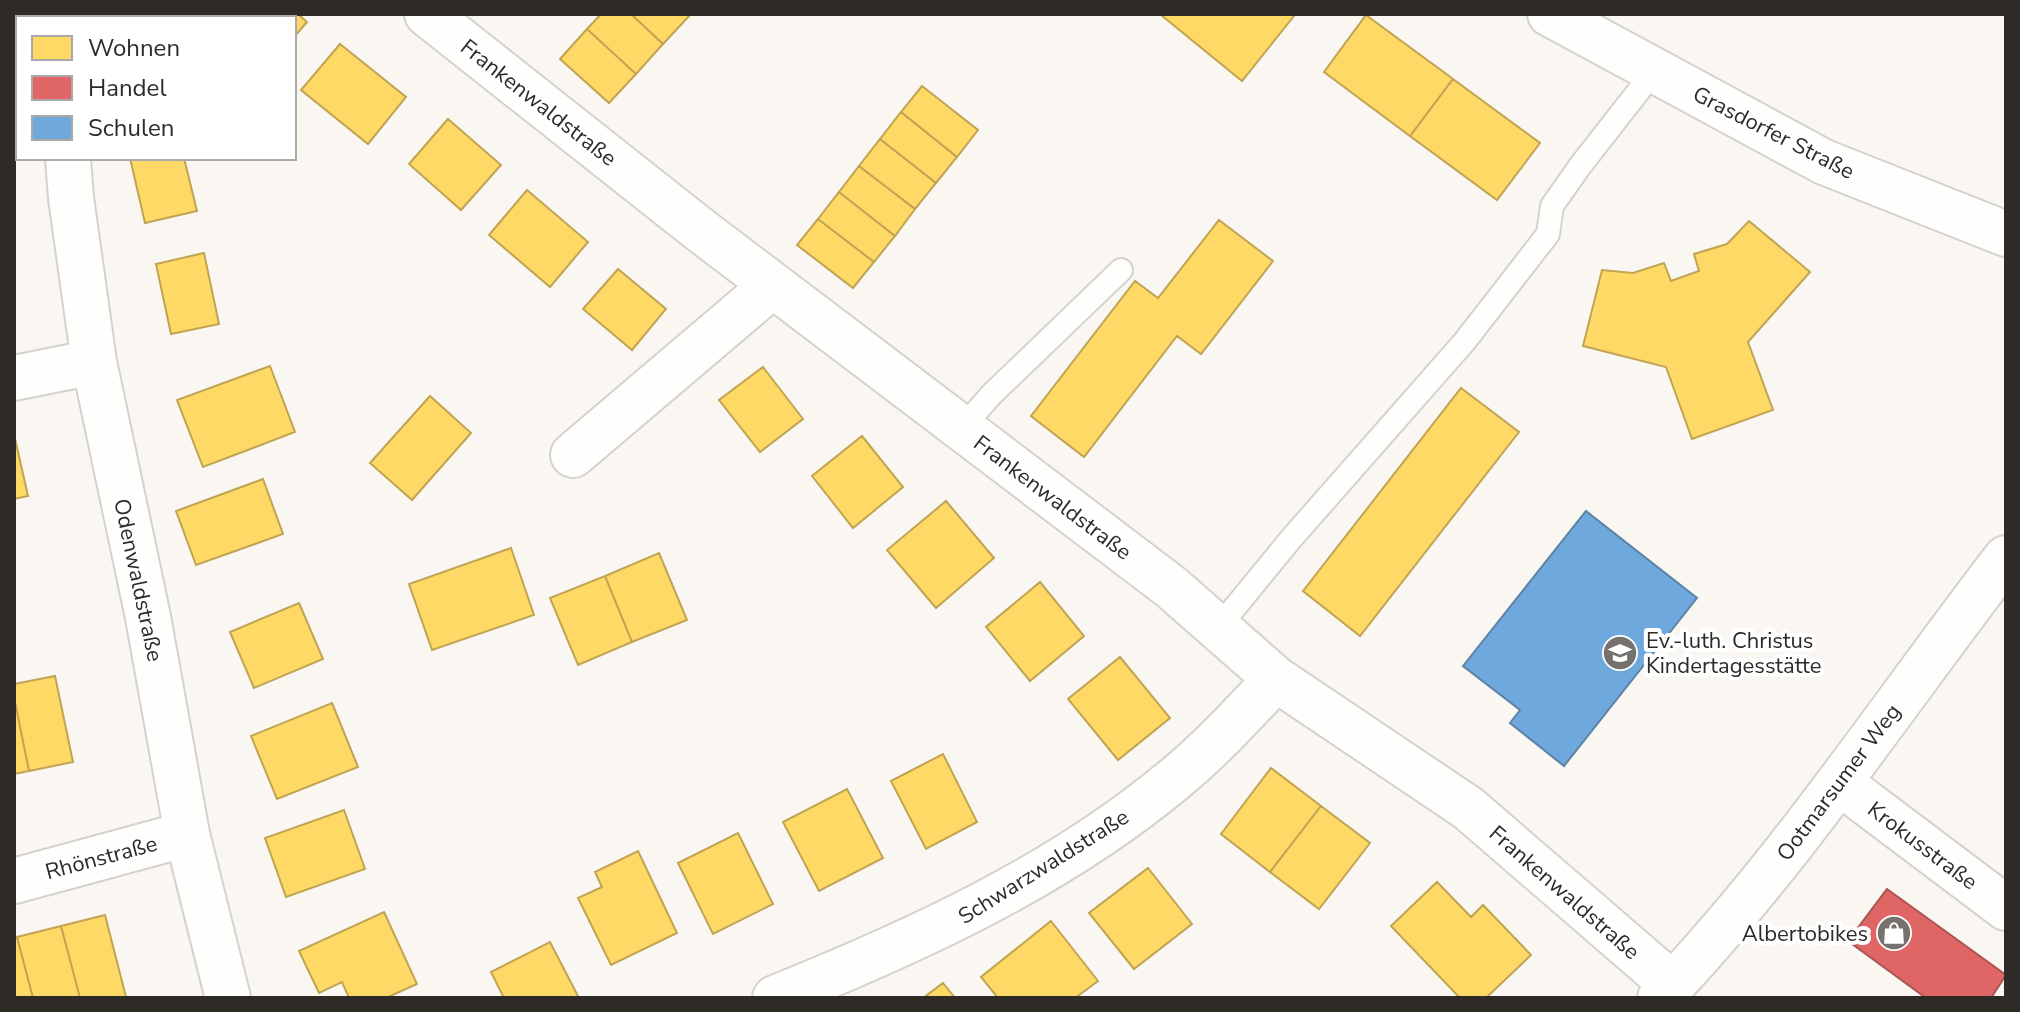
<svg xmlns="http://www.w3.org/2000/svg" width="2020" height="1012" font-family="'Nunito Sans',sans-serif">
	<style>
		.homes { fill: #ffd966; stroke: #c0a453; stroke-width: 2 }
		.shops { fill: #e06666; stroke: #ab5453; stroke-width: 2 }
		.schools { fill: #6fa8dc; stroke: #5c82a5; stroke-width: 2 }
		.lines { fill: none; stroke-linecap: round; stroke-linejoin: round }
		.service-casing { stroke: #d5d2ce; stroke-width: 26 }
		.minor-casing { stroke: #d5d2ce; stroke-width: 48 }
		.tertiary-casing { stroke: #d5d2ce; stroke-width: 48 }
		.service { stroke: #fefefd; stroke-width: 22 }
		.minor { stroke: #fefefd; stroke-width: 44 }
		.tertiary { stroke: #fefefd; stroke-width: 44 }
		.labels { text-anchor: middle; stroke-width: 8; stroke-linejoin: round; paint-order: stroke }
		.street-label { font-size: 22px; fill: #2e2a26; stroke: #fff }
		.poi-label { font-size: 22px; fill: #2e2a26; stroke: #fff; text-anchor: start }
	</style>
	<rect width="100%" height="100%" fill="#faf7f3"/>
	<path class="homes" d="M 223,14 L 298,14 L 307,22 L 294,37 L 294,18 L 224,18 Z
		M 601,14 L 631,14 L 663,44 L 636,74 L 587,29 Z
		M 631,14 L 691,14 L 663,44 Z
		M 1291,14 L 1294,16 L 1242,81 L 1161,15 Z
		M 1366,15 L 1453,79 L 1410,136 L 1324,72 Z
		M 587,29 L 636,74 L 609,103 L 560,59 Z
		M 340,44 L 406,97 L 368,144 L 301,90 Z
		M 1453,79 L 1540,143 L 1497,200 L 1410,136 Z
		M 922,86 L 978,130 L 957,157 L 901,112 Z
		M 901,112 L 957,157 L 936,183 L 880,139 Z
		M 448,119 L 501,165 L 461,210 L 409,164 Z
		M 880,139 L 936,183 L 915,209 L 859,166 Z
		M 130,158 L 184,158 L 197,211 L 145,223 Z
		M 859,166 L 915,209 L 895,236 L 839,192 Z
		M 527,190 L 588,242 L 550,287 L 489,235 Z
		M 839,192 L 895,236 L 874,262 L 818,219 Z
		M 818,219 L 874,262 L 853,288 L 797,245 Z
		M 1219,220 L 1273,261 L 1201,354 L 1177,336 L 1084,457 L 1031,416 L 1135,281 L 1158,298 Z
		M 1749,221 L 1810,272 L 1748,342 L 1773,410 L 1692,439 L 1666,367 L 1583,346 L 1602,270 L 1633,273 L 1664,263 L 1671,281 L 1699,271 L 1694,254 L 1727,244 Z
		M 204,253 L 219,324 L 171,334 L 156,264 Z
		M 618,269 L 666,309 L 632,350 L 583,309 Z
		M 270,366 L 295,432 L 203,467 L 177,400 Z
		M 763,367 L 803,419 L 760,452 L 719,400 Z
		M 1461,388 L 1519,432 L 1360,636 L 1303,591 Z
		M 430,396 L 471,433 L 412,500 L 370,463 Z
		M 14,434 L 28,496 L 14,499 Z
		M 862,436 L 903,487 L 853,528 L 812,476 Z
		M 263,479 L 283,534 L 196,565 L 176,511 Z
		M 946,501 L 994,558 L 936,608 L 887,550 Z
		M 511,548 L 534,615 L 432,650 L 409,584 Z
		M 659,553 L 687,620 L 632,642 L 605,576 Z
		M 605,576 L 632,642 L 578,665 L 550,598 Z
		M 1040,582 L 1084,636 L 1030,681 L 986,627 Z
		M 299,603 L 323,659 L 254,688 L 230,632 Z
		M 1120,657 L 1170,718 L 1118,760 L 1068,699 Z
		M 55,676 L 73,762 L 29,771 L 14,697 L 14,684 Z
		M 14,697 L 29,771 L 14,774 Z
		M 332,703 L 358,767 L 277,799 L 251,736 Z
		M 943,754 L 977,822 L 926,849 L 891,781 Z
		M 1271,768 L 1321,806 L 1270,872 L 1221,834 Z
		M 847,789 L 883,858 L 819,891 L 783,822 Z
		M 1321,806 L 1370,843 L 1319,909 L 1270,872 Z
		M 344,810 L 365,869 L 286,897 L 265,838 Z
		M 738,833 L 773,904 L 713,934 L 678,863 Z
		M 638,851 L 677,933 L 611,965 L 578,898 L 602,887 L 595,872 Z
		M 1148,868 L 1192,924 L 1134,969 L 1089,913 Z
		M 1437,882 L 1471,917 L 1483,905 L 1531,955 L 1486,998 L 1460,998 L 1391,926 Z
		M 384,912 L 417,984 L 386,998 L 349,998 L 342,982 L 319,993 L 299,951 Z
		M 105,915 L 126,997 L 80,998 L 61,926 Z
		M 1051,921 L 1098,981 L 1075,998 L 998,998 L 981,977 Z
		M 61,926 L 80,998 L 33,998 L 17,937 Z
		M 17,937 L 33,998 L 14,998 L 14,938 Z
		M 550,942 L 579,998 L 504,998 L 491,972 Z
		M 943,983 L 955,998 L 923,998 Z"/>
	<path class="shops" d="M 1887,889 L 2006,975 L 1991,998 L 1926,998 L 1848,941 Z"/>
	<path class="schools" d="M 1586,511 L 1697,598 L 1564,766 L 1510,723 L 1520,710 L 1463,666 Z"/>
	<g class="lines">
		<g class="service-casing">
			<path id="service" d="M 962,428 L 992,394 L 1121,270
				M 1218,628 L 1290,540 L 1465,341 L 1548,234 L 1552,206 L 1580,166 L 1655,70"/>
		</g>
		<g class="minor-casing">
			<path id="minor" d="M 427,14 L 699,229 L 1171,587 L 1276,679 L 1468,808 L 1673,985
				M 61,18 L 62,14
				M 68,158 L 71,198 L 94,362 L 148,617 L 187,834 L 228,998
				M 14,378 L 94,362
				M 573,455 L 773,285
				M 1840,783 L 2006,908
				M 14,881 L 187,834
				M 775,998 C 916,941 1059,876 1177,777 C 1212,748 1244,713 1276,679"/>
		</g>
		<g class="tertiary-casing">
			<path id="tertiary" d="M 1550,14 L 1824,162 L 2006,234
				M 1660,998 C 1789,863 1892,706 2006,558"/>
		</g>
		<use href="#service" class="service"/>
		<use href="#minor" class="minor"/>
		<use href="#tertiary" class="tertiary"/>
	</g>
	<defs>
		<g id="school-disc" transform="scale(1.8)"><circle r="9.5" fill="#75726e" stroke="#fff"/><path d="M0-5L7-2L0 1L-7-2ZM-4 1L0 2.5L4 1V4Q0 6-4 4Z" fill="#fff"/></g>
		<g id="shop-disc" transform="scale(1.8)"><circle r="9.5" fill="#75726e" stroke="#fff"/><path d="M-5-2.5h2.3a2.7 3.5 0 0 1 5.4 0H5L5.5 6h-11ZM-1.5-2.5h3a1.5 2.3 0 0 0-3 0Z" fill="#fff"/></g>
	</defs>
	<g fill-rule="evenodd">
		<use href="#school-disc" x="1620" y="653"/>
		<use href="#shop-disc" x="1894" y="933"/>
	</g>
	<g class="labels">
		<g class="street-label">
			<text transform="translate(539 102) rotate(38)" y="8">Frankenwaldstraße</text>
			<text transform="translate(1774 132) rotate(27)" y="8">Grasdorfer Straße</text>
			<text transform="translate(1053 497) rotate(37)" y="8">Frankenwaldstraße</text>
			<text transform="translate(139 580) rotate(78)" y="8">Odenwaldstraße</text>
			<text transform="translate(1838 782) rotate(-53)" y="8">Ootmarsumer Weg</text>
			<text transform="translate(1923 845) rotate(37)" y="8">Krokusstraße</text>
			<text transform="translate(101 857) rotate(-15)" y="8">Rhönstraße</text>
			<text transform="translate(1043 866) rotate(-32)" y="8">Schwarzwaldstraße</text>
			<text transform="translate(1565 892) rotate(41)" y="8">Frankenwaldstraße</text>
		</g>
		<g class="poi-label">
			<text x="1646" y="648">Ev.-luth. Christus<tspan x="1646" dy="25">Kindertagesstätte</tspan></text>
			<text x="1868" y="941" text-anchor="end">Albertobikes</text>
		</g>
	</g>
	<rect width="2020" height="1012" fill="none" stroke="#2e2a26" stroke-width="32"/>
	<rect x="16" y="16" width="280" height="144" fill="#ffffff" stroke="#abaaa8" stroke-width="2"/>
	<rect x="32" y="36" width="40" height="24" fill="#ffd966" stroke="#abaaa8" stroke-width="2"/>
	<text x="88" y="56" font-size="24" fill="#2e2a26">Wohnen</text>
	<rect x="32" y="76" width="40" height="24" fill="#e06666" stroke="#abaaa8" stroke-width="2"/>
	<text x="88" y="96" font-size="24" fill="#2e2a26">Handel</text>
	<rect x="32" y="116" width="40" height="24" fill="#6fa8dc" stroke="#abaaa8" stroke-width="2"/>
	<text x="88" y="136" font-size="24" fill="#2e2a26">Schulen</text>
</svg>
